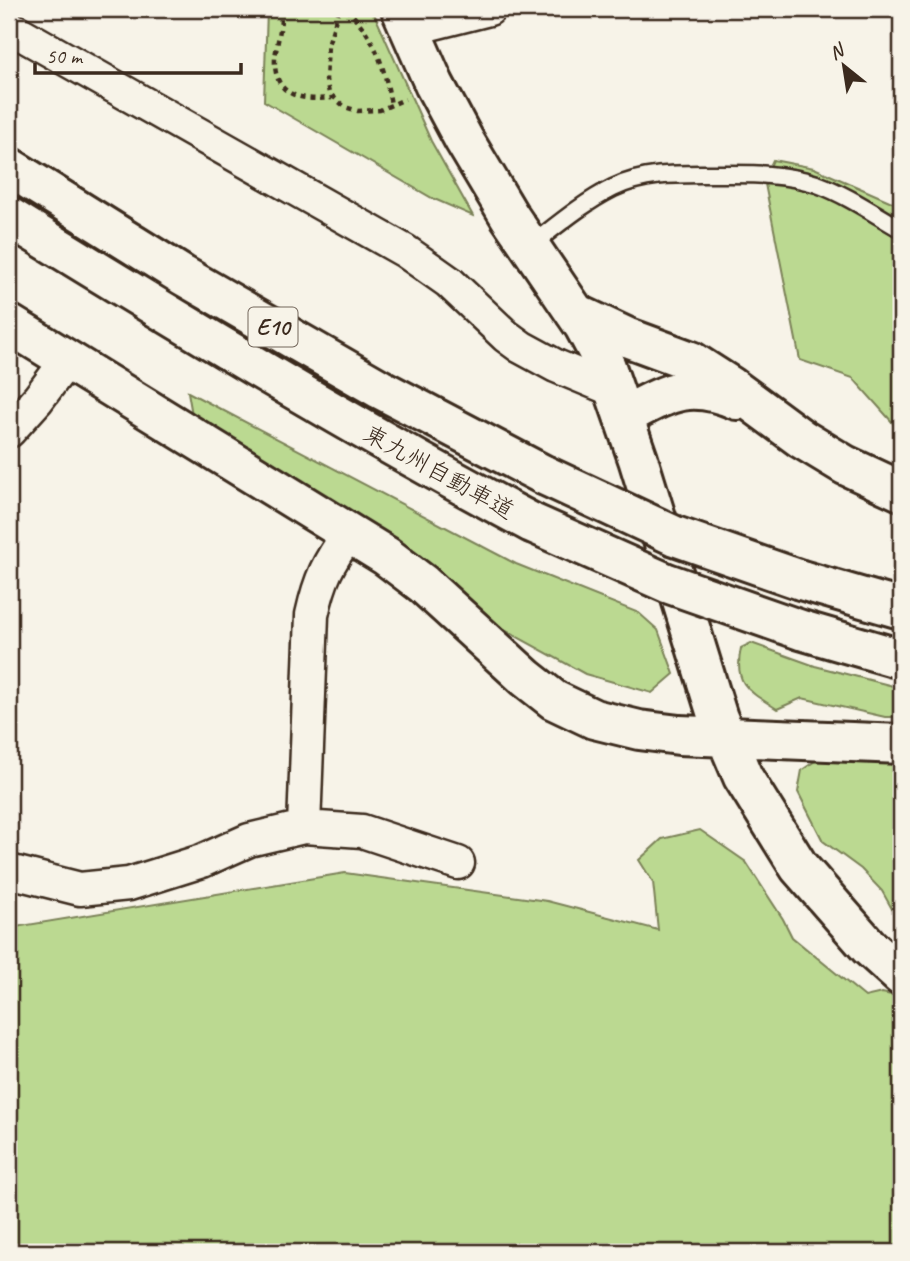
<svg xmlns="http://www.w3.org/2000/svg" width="910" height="1261" font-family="Caveat,'Klee One',sans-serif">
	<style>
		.green { fill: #bbd991; stroke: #7b8258; stroke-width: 2 }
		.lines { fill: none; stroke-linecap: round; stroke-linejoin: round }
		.service-casing { stroke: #3b2a1e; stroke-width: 21 }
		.minor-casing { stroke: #3b2a1e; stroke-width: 37 }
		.tertiary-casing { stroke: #3b2a1e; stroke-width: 44 }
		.motorway-casing { stroke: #3b2a1e; stroke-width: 44 }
		.path { stroke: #3b2a1e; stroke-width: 4.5; stroke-dasharray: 5 5; stroke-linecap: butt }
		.service { stroke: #f7f3e8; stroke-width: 16 }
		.minor { stroke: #f7f3e8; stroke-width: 32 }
		.tertiary { stroke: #f7f3e8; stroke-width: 38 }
		.motorway { stroke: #f7f3e8; stroke-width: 38 }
		.motorway-bridge-casing { stroke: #3b2a1e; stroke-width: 44; stroke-linecap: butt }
		.motorway-bridge { stroke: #f7f3e8; stroke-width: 38 }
		.labels { text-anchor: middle; stroke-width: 7; stroke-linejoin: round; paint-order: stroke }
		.shield { fill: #f7f3e8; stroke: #73665b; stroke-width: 2 }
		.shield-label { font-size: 23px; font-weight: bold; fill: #3b2a1e }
		.street-label { font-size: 24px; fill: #3b2a1e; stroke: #f7f3e8 }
	</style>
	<rect width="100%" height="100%" fill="#f7f3e8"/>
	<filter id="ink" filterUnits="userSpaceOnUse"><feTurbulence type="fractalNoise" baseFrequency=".0143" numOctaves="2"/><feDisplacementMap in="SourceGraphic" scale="14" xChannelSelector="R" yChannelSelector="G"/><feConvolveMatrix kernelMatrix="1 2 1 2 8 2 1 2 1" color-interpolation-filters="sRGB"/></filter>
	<g filter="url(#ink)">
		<path class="green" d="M 267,9 L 372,9 L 431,141 L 473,216 L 432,198 L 264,101 Z
			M 773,160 L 814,168 L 901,206 L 901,432 L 853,378 L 800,360 L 764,179 Z
			M 188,392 L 516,564 L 639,613 L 658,630 L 674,674 L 652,693 L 585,674 L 481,617 L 194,426 Z
			M 751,643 L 815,666 L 901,688 L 901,717 L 885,717 L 802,698 L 777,709 C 749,691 733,685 741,648 Z
			M 901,756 L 901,925 L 882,891 L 861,869 L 823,841 L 798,792 L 802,770 L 821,757 Z
			M 700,830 L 746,862 L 783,919 L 792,937 L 865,997 L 882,993 L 901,997 L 901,1252 L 9,1252 L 9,928 L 345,873 L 547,901 L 658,930 L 653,882 L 639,860 L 662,839 Z"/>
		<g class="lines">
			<g class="service-casing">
				<path id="service" d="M 530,246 C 556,226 583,203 613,188 C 646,172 681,174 717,174 C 751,174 784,173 817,184 C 847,195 873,213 901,229"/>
			</g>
			<g class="minor-casing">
				<path id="minor" d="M 9,27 L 405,251 L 449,282 L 506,336 L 521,347 L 556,366 L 616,391
					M 410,29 L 489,9
					M 9,431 L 38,399 L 68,359
					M 304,827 L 312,615 C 320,578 328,563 350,532
					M 9,871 L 80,889 L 129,884 L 202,861 L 249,840 L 304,827 L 362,831 L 458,863"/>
			</g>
			<g class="tertiary-casing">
				<path id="tertiary" d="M 401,9 L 434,84 L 464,140 L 510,217 L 584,326 L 606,367 L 638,459 L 718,718 L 743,777 L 799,867 L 869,947 L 901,976
					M 575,313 L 626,337 L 691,361 L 730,386 L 802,439 L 845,465 L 901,491
					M 9,324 L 386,556 L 423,584 L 526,678 L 554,700 L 594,719 L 639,730 L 679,735 L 901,744
					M 624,416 C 668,393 688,379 737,400"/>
			</g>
			<g class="motorway-casing">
				<path id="motorway" d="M 9,167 L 182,275 L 380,389 L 544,475
					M 9,217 C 181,323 354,428 532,523
					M 801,580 L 901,609
					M 801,630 L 901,659"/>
			</g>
			<path class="path" d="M 280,9 C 283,26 277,41 275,58 C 273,97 302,101 332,98
				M 339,9 L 328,45 L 326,80 L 329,93 L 345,107 L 358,111 L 380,110 L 405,99
				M 346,9 C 375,35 385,68 391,105"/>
			<use href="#service" class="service"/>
			<use href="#minor" class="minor"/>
			<use href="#tertiary" class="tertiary"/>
			<use href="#motorway" class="motorway"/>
			<g class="motorway-bridge-casing">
				<path id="motorway-bridge" d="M 544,475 L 675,536 L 801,580
					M 532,523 L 667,583 L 801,630"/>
			</g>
			<use href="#motorway-bridge" class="motorway-bridge"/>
		</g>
	</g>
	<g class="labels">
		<rect class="shield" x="248.5" y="307.5" width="49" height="39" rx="5"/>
		<g class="shield-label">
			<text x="273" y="335">E10</text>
		</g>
		<g class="street-label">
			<text transform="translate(439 472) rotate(29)" y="8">東九州自動車道</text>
		</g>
	</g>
	<rect width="910" height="1261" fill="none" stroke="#f7f3e8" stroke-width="35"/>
	<rect x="18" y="18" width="875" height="1226" fill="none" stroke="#3b2a1e" stroke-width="2.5" filter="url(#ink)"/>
	<g transform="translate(844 66) rotate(330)" stroke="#f7f3e8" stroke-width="5" paint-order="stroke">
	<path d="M0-5L12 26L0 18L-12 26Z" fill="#3b2a1e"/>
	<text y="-10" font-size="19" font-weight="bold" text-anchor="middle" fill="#3b2a1e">N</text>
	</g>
	<path d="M35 63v10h206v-10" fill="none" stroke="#3b2a1e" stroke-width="3.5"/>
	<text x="46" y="63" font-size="21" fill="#3b2a1e" stroke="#f7f3e8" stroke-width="5" paint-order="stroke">50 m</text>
</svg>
